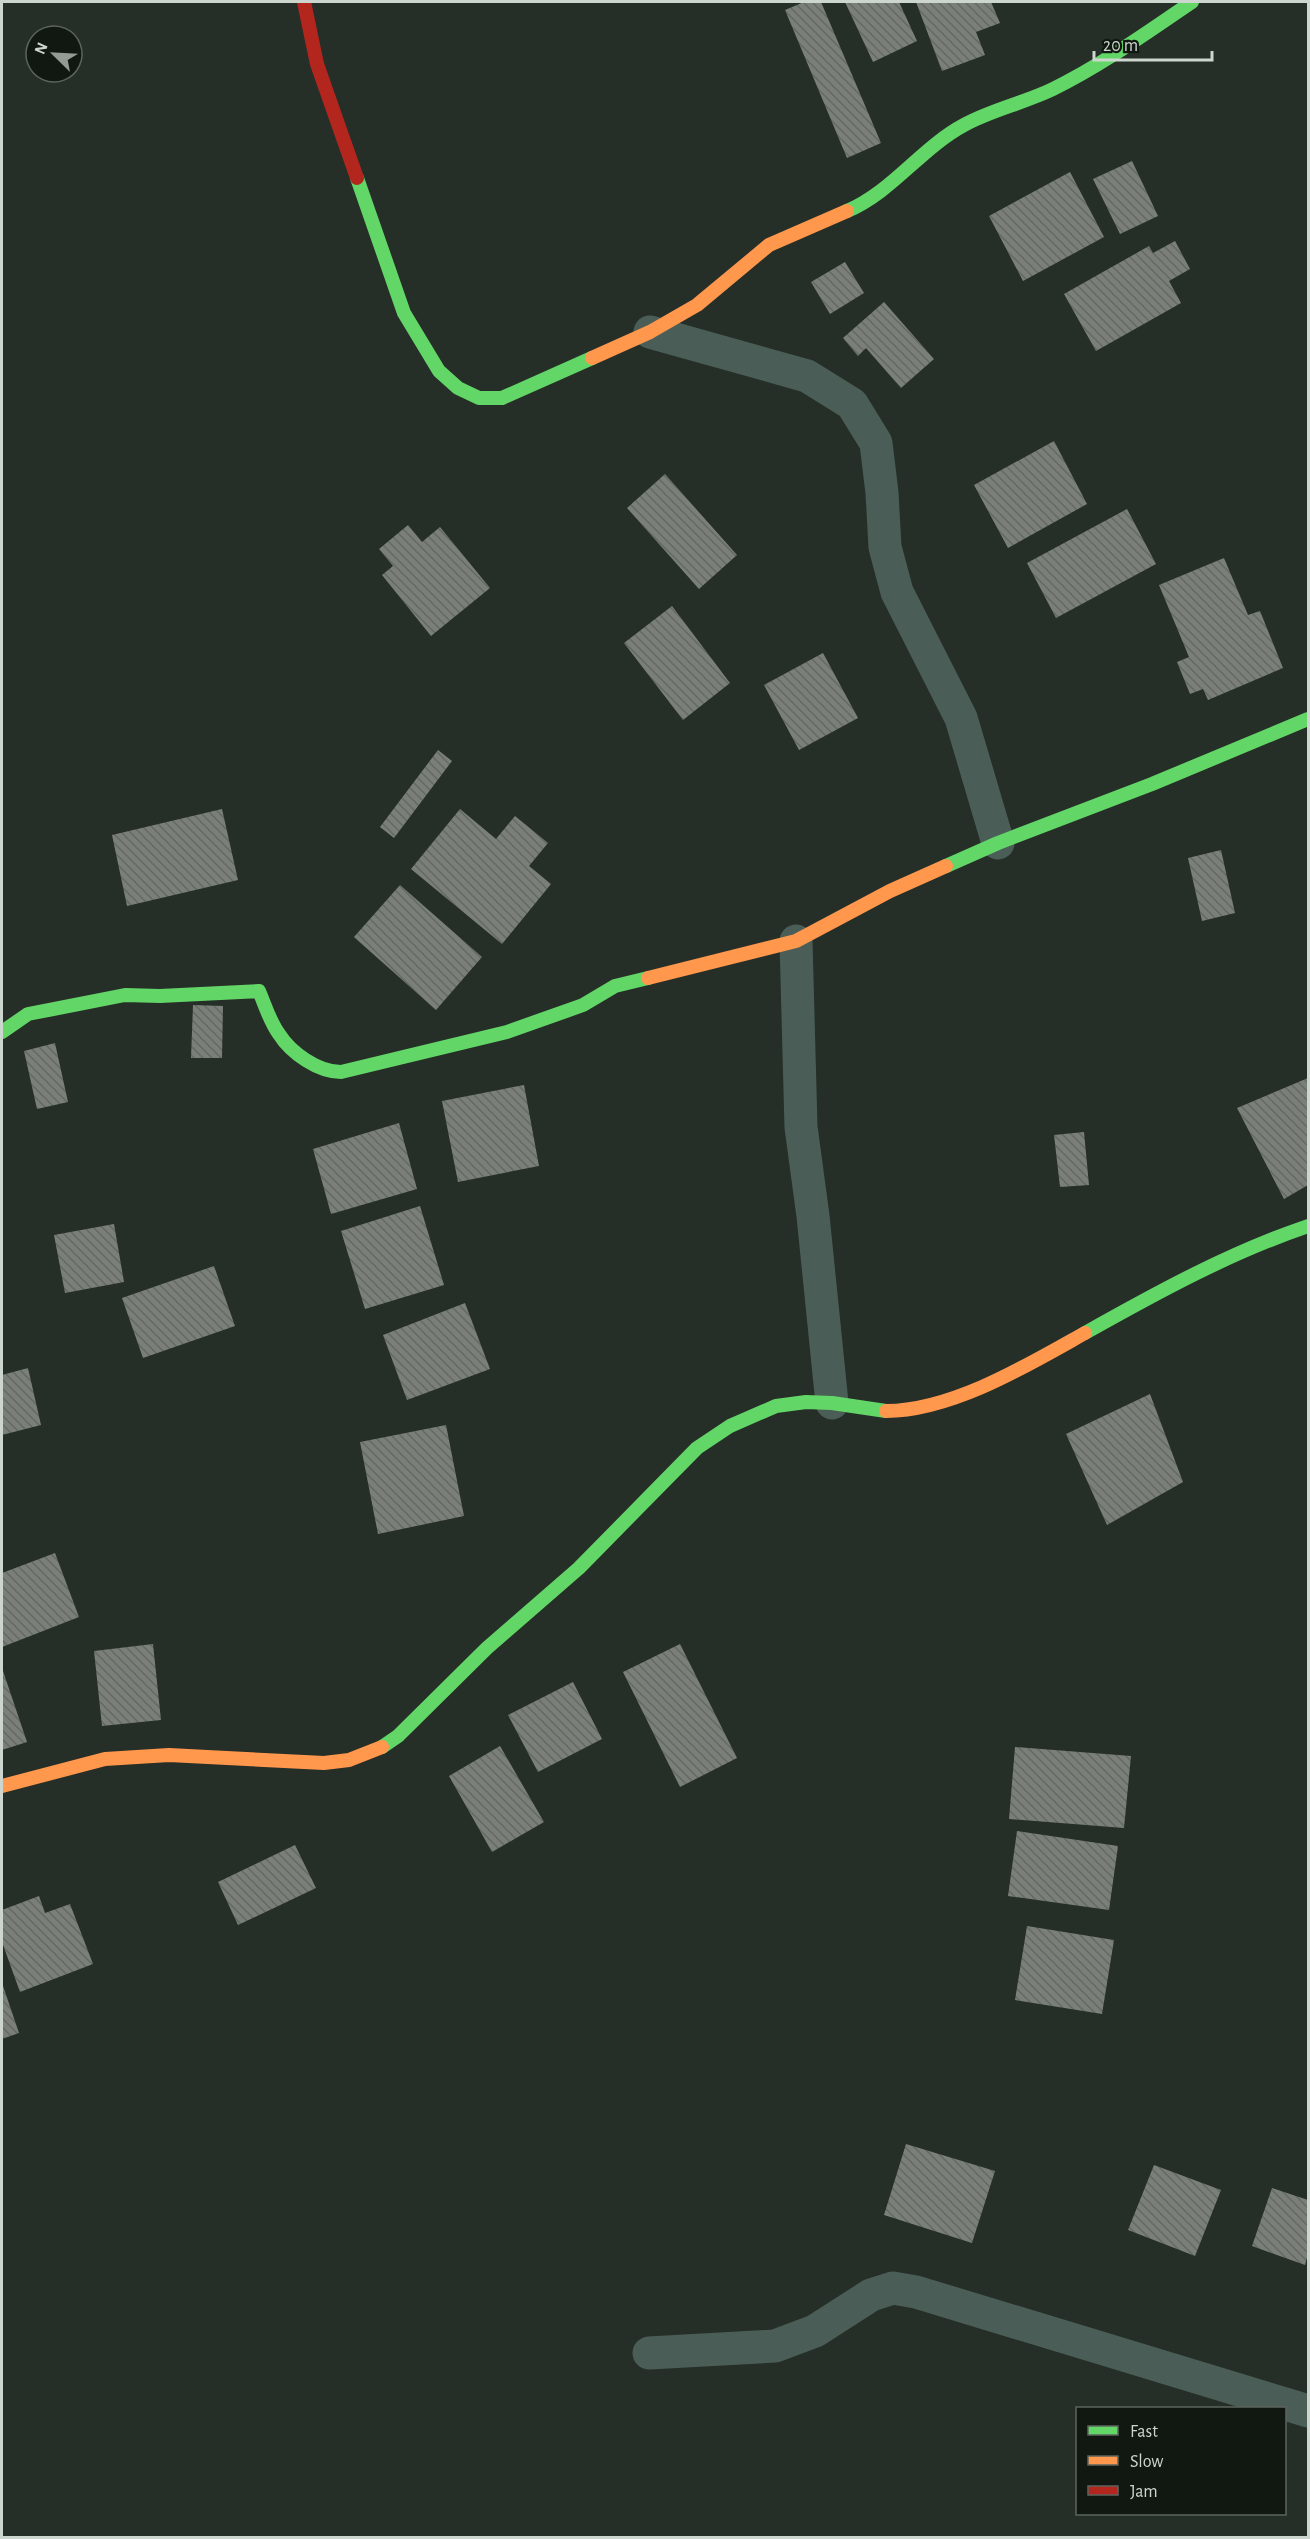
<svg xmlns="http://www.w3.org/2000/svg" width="1310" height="2539" font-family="'Alegreya Sans',sans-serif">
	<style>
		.building { fill: url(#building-back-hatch) }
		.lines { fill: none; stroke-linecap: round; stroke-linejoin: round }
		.street { stroke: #4a5e57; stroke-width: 33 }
		.fast { stroke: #63d668; stroke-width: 14 }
		.slow { stroke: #ff974d; stroke-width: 14 }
		.jam { stroke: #b3261e; stroke-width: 14 }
	</style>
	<defs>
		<pattern id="building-back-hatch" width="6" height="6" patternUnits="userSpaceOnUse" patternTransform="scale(1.5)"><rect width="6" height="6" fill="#7a7f79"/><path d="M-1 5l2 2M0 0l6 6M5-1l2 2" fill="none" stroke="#656964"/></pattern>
	</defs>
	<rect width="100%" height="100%" fill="#262e28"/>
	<path class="building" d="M 804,2 L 821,2 L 881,143 L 847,158 L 785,10 Z
		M 845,2 L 899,2 L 917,41 L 873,62 Z
		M 916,2 L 991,2 L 1000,23 L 976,32 L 985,55 L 942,71 Z
		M 1132,161 L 1158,216 L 1120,234 L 1093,179 Z
		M 1070,172 L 1104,237 L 1023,281 L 989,216 Z
		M 1175,241 L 1190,269 L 1169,281 L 1181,303 L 1096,351 L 1064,294 L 1149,246 L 1153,253 Z
		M 845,262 L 864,293 L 830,314 L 811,282 Z
		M 884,302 L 934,359 L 901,388 L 866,348 L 858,356 L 843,338 Z
		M 1054,441 L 1087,504 L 1008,548 L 974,485 Z
		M 665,474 L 737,555 L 699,589 L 627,508 Z
		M 1127,509 L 1156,564 L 1056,618 L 1027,563 Z
		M 408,525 L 422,542 L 440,527 L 490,588 L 431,636 L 382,575 L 393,566 L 379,549 Z
		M 1224,558 L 1248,615 L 1260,611 L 1283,668 L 1208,700 L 1203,689 L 1190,694 L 1177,662 L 1189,657 L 1159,585 Z
		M 672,606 L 730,683 L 683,720 L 624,643 Z
		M 823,653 L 858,718 L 799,750 L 764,685 Z
		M 438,750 L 452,761 L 394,838 L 380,827 Z
		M 222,809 L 238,880 L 127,906 L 112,835 Z
		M 460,809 L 496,839 L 515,816 L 548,843 L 529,866 L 551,884 L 502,944 L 411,869 Z
		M 1221,850 L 1235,913 L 1202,921 L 1188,858 Z
		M 400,885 L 482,957 L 436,1010 L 354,937 Z
		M 193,1005 L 223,1006 L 222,1058 L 191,1058 Z
		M 55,1043 L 68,1102 L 37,1109 L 24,1051 Z
		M 1308,1078 L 1308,1185 L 1284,1199 L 1237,1108 Z
		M 524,1085 L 539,1166 L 458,1182 L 442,1101 Z
		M 399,1123 L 417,1189 L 331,1214 L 313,1149 Z
		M 1084,1132 L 1089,1185 L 1060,1187 L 1054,1135 Z
		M 420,1206 L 444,1285 L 365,1309 L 341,1231 Z
		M 114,1224 L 124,1282 L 65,1293 L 54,1235 Z
		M 214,1266 L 235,1326 L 143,1358 L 122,1298 Z
		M 465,1303 L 490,1369 L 407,1400 L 383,1335 Z
		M 28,1368 L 41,1425 L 2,1435 L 2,1375 Z
		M 1150,1394 L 1183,1482 L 1107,1525 L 1066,1434 Z
		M 446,1425 L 464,1516 L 378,1534 L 360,1442 Z
		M 55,1553 L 79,1617 L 2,1647 L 2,1573 Z
		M 153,1644 L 161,1720 L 102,1726 L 94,1651 Z
		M 680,1644 L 737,1758 L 680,1787 L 623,1672 Z
		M 2,1668 L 27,1742 L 2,1750 Z
		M 573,1682 L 602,1739 L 538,1772 L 508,1715 Z
		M 500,1746 L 544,1822 L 492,1852 L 449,1776 Z
		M 1015,1747 L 1131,1756 L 1124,1828 L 1009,1819 Z
		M 1017,1831 L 1118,1846 L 1109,1910 L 1008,1896 Z
		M 295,1845 L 316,1888 L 238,1925 L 218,1882 Z
		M 39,1896 L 45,1913 L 70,1904 L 93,1964 L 20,1992 L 2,1942 L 2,1910 Z
		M 1027,1926 L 1114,1940 L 1102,2014 L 1015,2000 Z
		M 2,1983 L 19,2033 L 2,2039 Z
		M 906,2144 L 995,2171 L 972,2243 L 884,2215 Z
		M 1154,2165 L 1221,2190 L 1195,2256 L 1128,2230 Z
		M 1272,2188 L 1308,2200 L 1308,2254 L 1305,2265 L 1252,2246 Z"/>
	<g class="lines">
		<path class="street" d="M 650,332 L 807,376 L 852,404 L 876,443 L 882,493 L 885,547 L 897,592 L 961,718 L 998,843
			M 796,941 L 801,1127 L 813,1216 L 832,1403
			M 649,2353 L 775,2346 L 815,2331 L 871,2295 L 893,2288 L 916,2292 L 1308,2411"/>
		<path class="fast" d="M 357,178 L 404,313 L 439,371 L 458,388 L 479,398 L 502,398 L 592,358
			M 847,211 C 892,192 921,148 964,125 C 991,110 1024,103 1053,89 C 1102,65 1146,33 1192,2
			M 946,866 L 998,843 L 1152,784 L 1308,719
			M 2,1032 L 28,1014 L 125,995 L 160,996 L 259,991 C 265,1005 270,1022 279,1034 C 291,1053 318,1072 341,1072 L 507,1032 L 583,1005 L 615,986 L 648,978
			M 1085,1333 C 1158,1292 1229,1253 1308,1226
			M 382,1747 L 398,1736 L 487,1648 L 579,1568 L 697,1448 L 730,1426 L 776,1406 L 806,1402 L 832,1403 L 886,1411"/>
		<path class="slow" d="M 592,358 L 650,332 L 697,305 L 769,245 L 847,211
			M 648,978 L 796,941 L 890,891 L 946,866
			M 886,1411 C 952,1411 1028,1365 1085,1333
			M 2,1786 L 105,1759 L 169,1755 L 324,1763 L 349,1760 L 382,1747"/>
		<path class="jam" d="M 304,2 L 317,64 L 357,178"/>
	</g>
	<rect width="1310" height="2539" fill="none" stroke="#cdd6ce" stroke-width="6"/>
	<rect x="1076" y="2407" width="210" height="108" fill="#111812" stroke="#5c645d" stroke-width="1.5"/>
	<rect x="1088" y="2426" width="30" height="9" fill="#63d668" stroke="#5c645d" stroke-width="1.5"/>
	<text x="1130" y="2437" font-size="18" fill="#cdd6ce">Fast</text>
	<rect x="1088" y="2456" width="30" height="9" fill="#ff974d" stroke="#5c645d" stroke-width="1.5"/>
	<text x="1130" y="2467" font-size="18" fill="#cdd6ce">Slow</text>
	<rect x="1088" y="2486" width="30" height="9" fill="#b3261e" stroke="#5c645d" stroke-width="1.5"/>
	<text x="1130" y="2497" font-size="18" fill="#cdd6ce">Jam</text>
	<g transform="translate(54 54) rotate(294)"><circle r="28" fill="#111812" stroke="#5c645d" stroke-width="1.5"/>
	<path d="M0-4.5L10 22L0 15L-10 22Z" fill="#939b94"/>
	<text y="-9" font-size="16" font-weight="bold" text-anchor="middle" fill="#cdd6ce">N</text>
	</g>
	<path d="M1094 51v9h118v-9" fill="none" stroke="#cdd6ce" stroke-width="3"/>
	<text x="1103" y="51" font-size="18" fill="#cdd6ce" stroke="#111812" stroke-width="4.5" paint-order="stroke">20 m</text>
</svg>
